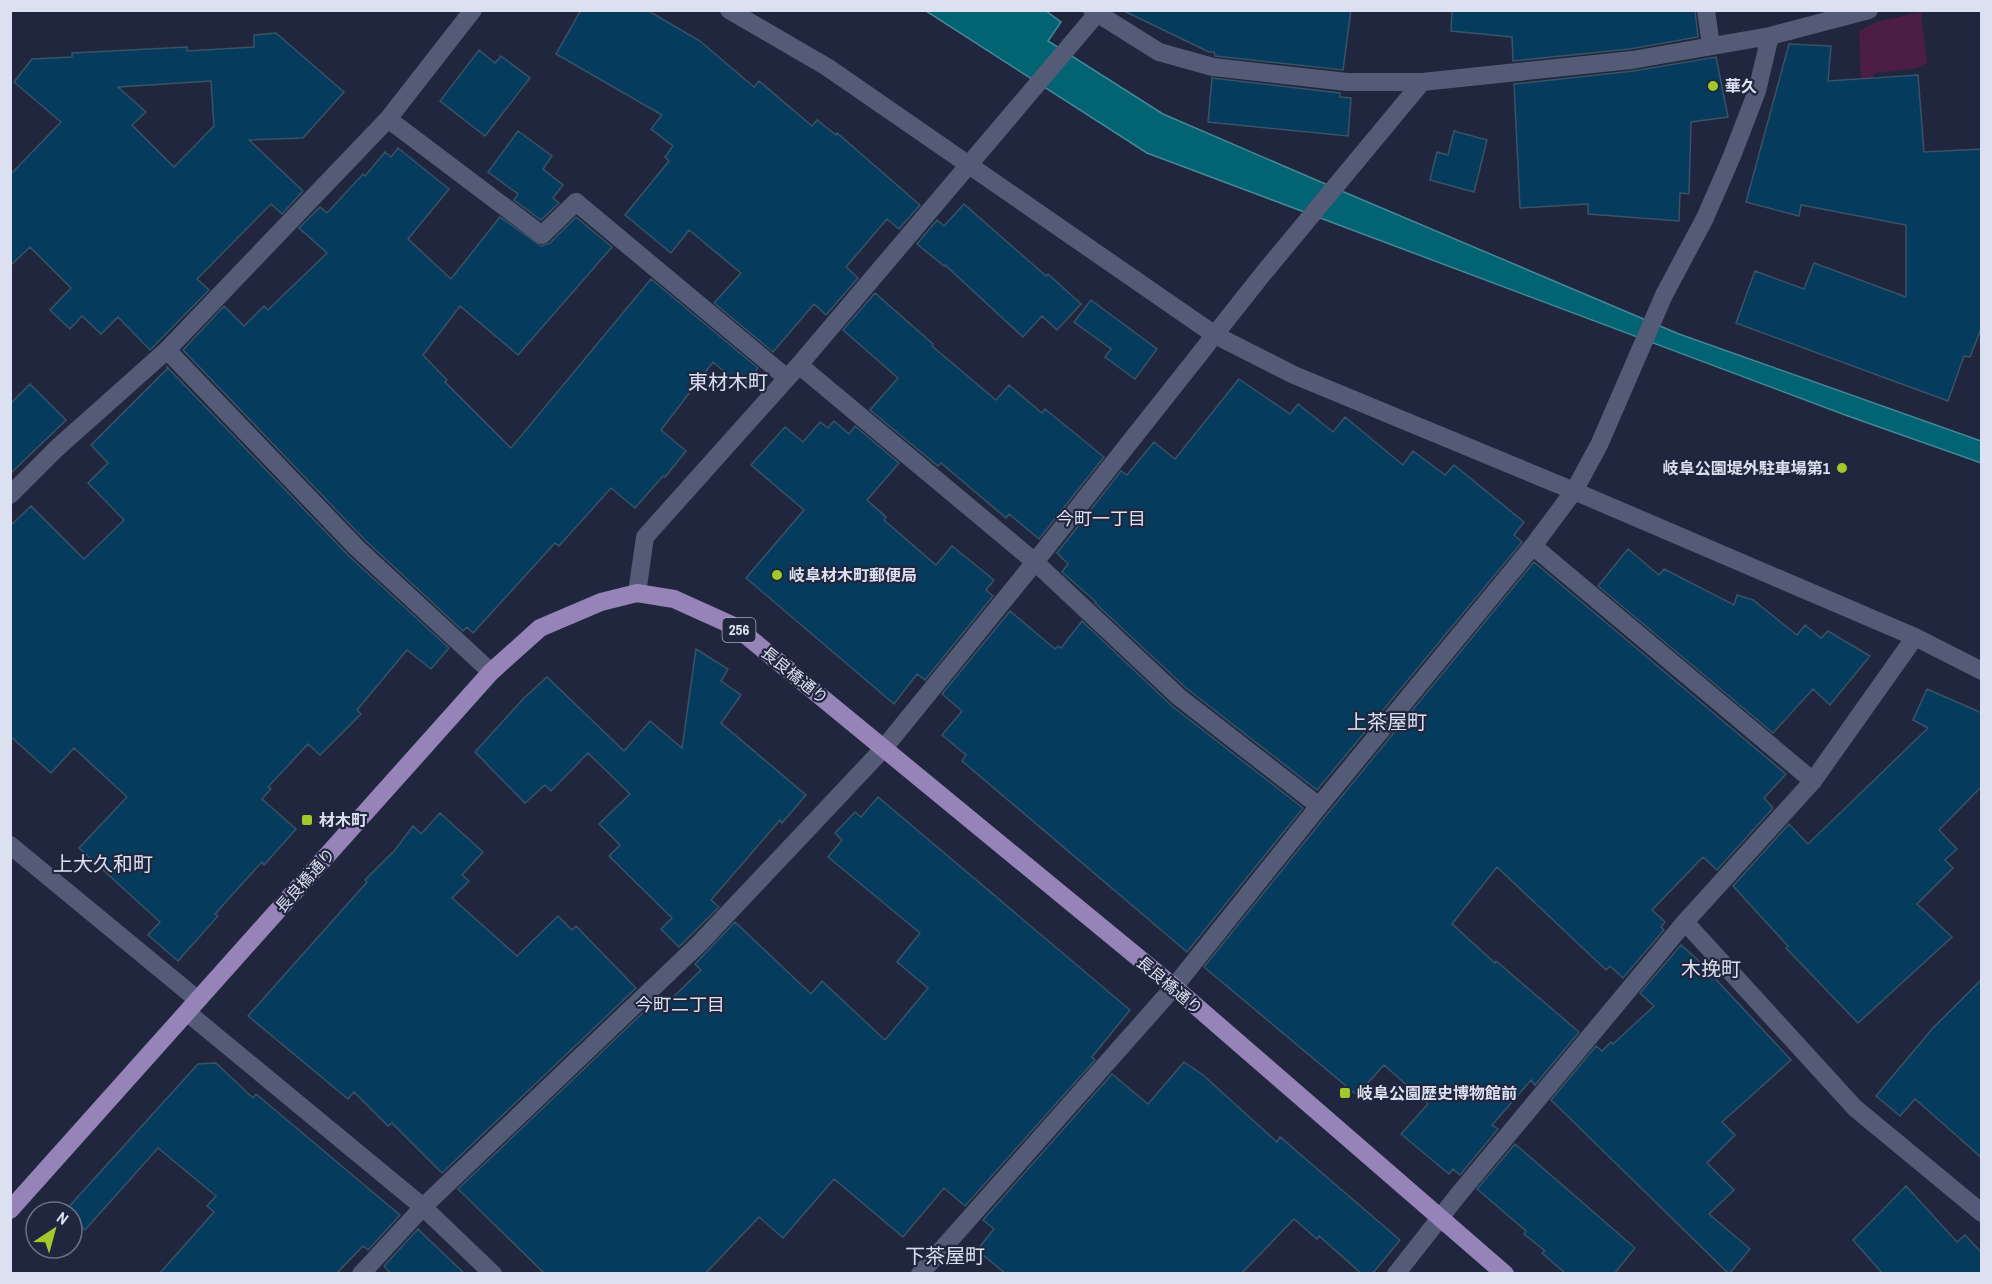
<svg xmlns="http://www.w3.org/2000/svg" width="1992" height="1284" font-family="'Archivo Narrow','Noto Sans JP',sans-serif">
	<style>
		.green { fill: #4c1d46 }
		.water { fill: #026372; stroke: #438998; stroke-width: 1.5 }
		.building { fill: #053c5e; stroke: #395266; stroke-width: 1.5; fill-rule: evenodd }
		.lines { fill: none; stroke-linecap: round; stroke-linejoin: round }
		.service { stroke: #545b77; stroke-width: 18 }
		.minor { stroke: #545b77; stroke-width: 18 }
		.tertiary { stroke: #545b77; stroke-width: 18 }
		.trunk { stroke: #9683b8; stroke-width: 18 }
		.poi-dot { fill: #a1c92a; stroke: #20263d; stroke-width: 2 }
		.labels { text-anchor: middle; stroke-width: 4.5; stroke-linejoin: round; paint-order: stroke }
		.shield { fill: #20263d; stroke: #a4a9bb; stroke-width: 1.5 }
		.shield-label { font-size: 15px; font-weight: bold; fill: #dce1f1 }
		.poi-label { font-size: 16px; font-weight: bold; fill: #dce1f1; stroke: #20263d; text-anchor: start }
		.street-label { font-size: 16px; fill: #dce1f1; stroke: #20263d }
		.neighbourhood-label { font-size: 18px; fill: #dce1f1; stroke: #20263d }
		.quarter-label { font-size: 20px; fill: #dce1f1; stroke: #20263d }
	</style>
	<rect width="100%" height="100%" fill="#20263d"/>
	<path class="green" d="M 1921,12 L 1927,62 L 1917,68 L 1874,73 L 1873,90 L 1861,91 L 1859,31 L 1876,22 Z"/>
	<path class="water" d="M 926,11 L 1046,11 L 1061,22 L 1048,41 L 1163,114 L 1351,195 L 1679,334 L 1981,441 L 1981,463 L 1848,416 L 1147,153 Z"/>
	<path class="building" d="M 581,10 L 647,10 L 700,41 L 754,87 L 759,81 L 812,126 L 817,120 L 836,135 L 837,133 L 920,205 L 899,229 L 887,219 L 846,267 L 858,278 L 826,315 L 814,304 L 773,352 L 714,303 L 741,273 L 689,230 L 671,253 L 625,215 L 669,161 L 665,157 L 673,146 L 651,129 L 662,115 L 556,54 Z
		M 1122,10 L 1351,10 L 1343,70 L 1215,56 L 1214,52 L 1209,52 Z
		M 1452,10 L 1695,10 L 1698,37 L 1630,49 L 1513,61 L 1512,37 L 1451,31 Z
		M 276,33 L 344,92 L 303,138 L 249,140 L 303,191 L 282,214 L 271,204 L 197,279 L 209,290 L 150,350 L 118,317 L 101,334 L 82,316 L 70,329 L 50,310 L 71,288 L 30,247 L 10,266 L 10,175 L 61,122 L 14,82 L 32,59 L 72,57 L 72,53 L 187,47 L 187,51 L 254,47 L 254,35 ZM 211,81 L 214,126 L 174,167 L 132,125 L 146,112 L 118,87 Z
		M 1789,44 L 1831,46 L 1828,81 L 1918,75 L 1924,152 L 1982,149 L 1982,326 L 1970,357 L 1964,356 L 1948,401 L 1736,323 L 1755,271 L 1804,289 L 1814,263 L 1906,297 L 1906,225 L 1801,205 L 1799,216 L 1746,202 Z
		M 479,50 L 495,63 L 501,56 L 530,78 L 485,136 L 440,101 Z
		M 1716,57 L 1728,117 L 1691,122 L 1689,194 L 1680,193 L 1679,221 L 1588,214 L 1588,204 L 1520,208 L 1514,84 L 1633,71 Z
		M 1212,78 L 1340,93 L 1340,97 L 1351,98 L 1348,136 L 1208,122 Z
		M 518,131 L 552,156 L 543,169 L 563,185 L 553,198 L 559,203 L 541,220 L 514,200 L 518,194 L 488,172 Z
		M 1454,131 L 1487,140 L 1474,192 L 1430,180 L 1437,152 L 1448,155 Z
		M 398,148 L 449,189 L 408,239 L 451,279 L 500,217 L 541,246 L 550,243 L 576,217 L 612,247 L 518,355 L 460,306 L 423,355 L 447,380 L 445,382 L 511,448 L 651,279 L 758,368 L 742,387 L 713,362 L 661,430 L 686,451 L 665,477 L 663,476 L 635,508 L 611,488 L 559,546 L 555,543 L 473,633 L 467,627 L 463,631 L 365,540 L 183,350 L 224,306 L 244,326 L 264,306 L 268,310 L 327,253 L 299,228 L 320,207 L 327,213 L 363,174 L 365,176 L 385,152 L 391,157 Z
		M 964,204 L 1046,276 L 1048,274 L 1081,304 L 1057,330 L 1042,316 L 1023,337 L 945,265 L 944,266 L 917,244 L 937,220 L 944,226 Z
		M 875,293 L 933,344 L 932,346 L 996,400 L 1009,385 L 1042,413 L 1045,409 L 1104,457 L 1039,539 L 1009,514 L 1006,518 L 941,463 L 938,466 L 870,410 L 898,378 L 843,330 Z
		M 1091,300 L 1157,349 L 1135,379 L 1105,357 L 1111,349 L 1074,322 Z
		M 166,366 L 349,556 L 449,648 L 431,669 L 407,650 L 357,710 L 361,714 L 320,755 L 308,744 L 268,787 L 271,789 L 262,799 L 296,829 L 264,865 L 262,862 L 241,885 L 215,914 L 218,916 L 178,961 L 148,935 L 160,922 L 79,848 L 127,797 L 74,748 L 51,773 L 10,736 L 10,526 L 31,506 L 84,559 L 124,520 L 88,483 L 108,463 L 91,445 L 168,368 Z
		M 1239,379 L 1290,414 L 1298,404 L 1333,432 L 1345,417 L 1403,465 L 1413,451 L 1445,475 L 1454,465 L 1524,522 L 1514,535 L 1522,542 L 1317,790 L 1186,688 L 1095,603 L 1096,602 L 1062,572 L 1068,564 L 1057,553 L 1121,471 L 1127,475 L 1154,442 L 1175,459 Z
		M 30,384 L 66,420 L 10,474 L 10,404 Z
		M 834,421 L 849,434 L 855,426 L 899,463 L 867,500 L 886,517 L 884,520 L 936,565 L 952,546 L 994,580 L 986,590 L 993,596 L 925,680 L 917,674 L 894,704 L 746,578 L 804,510 L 751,465 L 785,427 L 803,442 L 820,422 L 828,428 Z
		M 1628,549 L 1659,575 L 1664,569 L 1734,605 L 1737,595 L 1753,600 L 1797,635 L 1805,625 L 1821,638 L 1828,631 L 1870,656 L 1830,705 L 1813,689 L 1773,733 L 1598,586 Z
		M 1534,562 L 1786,774 L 1764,798 L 1773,808 L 1717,870 L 1703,857 L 1652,910 L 1665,922 L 1661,927 L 1664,930 L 1623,978 L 1610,966 L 1606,970 L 1497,867 L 1452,924 L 1495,963 L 1496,961 L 1579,1032 L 1535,1085 L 1531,1080 L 1492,1125 L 1498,1129 L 1460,1175 L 1453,1169 L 1449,1174 L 1401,1134 L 1428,1104 L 1384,1065 L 1357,1095 L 1204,967 L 1328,813 Z
		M 1010,611 L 1055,649 L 1058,646 L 1061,648 L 1082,621 L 1172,706 L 1303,808 L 1187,952 L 962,761 L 966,755 L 942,735 L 962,711 L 942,694 Z
		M 696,649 L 728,669 L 721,681 L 741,695 L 721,723 L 806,795 L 782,823 L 780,820 L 711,900 L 719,907 L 679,947 L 661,929 L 672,918 L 609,856 L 620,845 L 599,824 L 630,794 L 588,753 L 551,791 L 545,785 L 525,803 L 475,752 L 524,698 L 547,677 L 624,751 L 650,721 L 682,748 Z
		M 1927,689 L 1982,713 L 1982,786 L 1939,830 L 1957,849 L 1945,860 L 1953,868 L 1917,904 L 1952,937 L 1858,1023 L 1786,948 L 1788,946 L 1733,886 L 1789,824 L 1808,844 L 1928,728 L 1913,720 Z
		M 878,797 L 1130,1010 L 1092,1057 L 1095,1060 L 965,1206 L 944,1188 L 903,1237 L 834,1179 L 783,1238 L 759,1217 L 705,1274 L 545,1274 L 458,1189 L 652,1004 L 659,1011 L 701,970 L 695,964 L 735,922 L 811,994 L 822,981 L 885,1040 L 928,988 L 897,962 L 920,933 L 828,857 L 842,840 L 835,833 L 855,812 L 861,817 Z
		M 440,813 L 483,852 L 462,875 L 469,881 L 452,898 L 480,923 L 517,956 L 558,916 L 572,930 L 576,926 L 636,988 L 442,1173 L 392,1123 L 388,1126 L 354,1092 L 348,1099 L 248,1016 L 367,882 L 365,880 L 395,850 L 413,826 L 421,834 Z
		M 1681,945 L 1697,959 L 1791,1060 L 1722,1122 L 1735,1135 L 1707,1163 L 1734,1190 L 1709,1214 L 1750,1249 L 1729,1274 L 1551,1100 L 1596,1046 L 1602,1051 L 1611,1042 L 1613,1044 L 1654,1006 L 1640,993 Z
		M 1982,979 L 1982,1158 L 1915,1099 L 1900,1116 L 1876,1096 L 1932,1029 Z
		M 1184,1062 L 1203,1075 L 1277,1142 L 1280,1137 L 1400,1240 L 1372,1274 L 1362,1274 L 1319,1236 L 1317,1239 L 1294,1219 L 1241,1274 L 1006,1274 L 977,1250 L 994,1229 L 983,1220 L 1112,1074 L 1148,1104 Z
		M 216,1063 L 253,1098 L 256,1094 L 400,1215 L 368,1250 L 363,1246 L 336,1274 L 159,1274 L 214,1212 L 207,1206 L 216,1196 L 158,1148 L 85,1230 L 72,1218 L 72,1212 L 65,1211 L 198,1064 Z
		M 1515,1144 L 1635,1248 L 1614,1274 L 1566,1274 L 1542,1253 L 1545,1251 L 1524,1234 L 1526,1231 L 1477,1189 Z
		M 1906,1186 L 1957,1242 L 1965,1235 L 1982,1253 L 1982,1274 L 1883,1274 L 1853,1240 Z
		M 418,1229 L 426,1237 L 465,1274 L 391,1274 L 384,1266 Z"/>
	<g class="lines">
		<path class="service" d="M 1706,10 L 1711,46
			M 576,202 L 787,378
			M 799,365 L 1035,562 L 1179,697 L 1319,806
			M 1533,546 L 1813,781"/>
		<path class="minor" d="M 1092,10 L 1159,52 L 1213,67 L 1347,82 L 1422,82 L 1632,60 L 1770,36 L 1869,10
			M 388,119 L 542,235 L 576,202
			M 167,350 L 357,548 L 491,672
			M 10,495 L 56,449 L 167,350 L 388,119 L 473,10
			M 637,593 L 645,537 L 799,365 L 1100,10
			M 10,845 L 198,1000
			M 1685,922 L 1855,1108 L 1982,1213
			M 188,1013 L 423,1207 L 493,1274
			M 361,1274 L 423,1207 L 700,943 L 884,748 L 1035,562 L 1262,275 L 1422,82
			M 920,1274 L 1174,987 L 1319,806 L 1533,546 L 1574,491 L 1599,445 L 1664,295 L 1705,218 L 1732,156 L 1757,91 L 1770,36
			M 1396,1274 L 1458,1195 L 1685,922 L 1813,781 L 1915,637"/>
		<path class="tertiary" d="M 729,10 L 827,67 L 1215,335 L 1294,375 L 1574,491 L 1915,637 L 1982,671"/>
		<path class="trunk" d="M 10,1210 L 491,672 L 540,628 L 601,602 L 637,593 L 674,599 L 736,627 L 1174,987 L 1505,1274"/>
	</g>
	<g class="poi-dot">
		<circle cx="1713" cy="86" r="6"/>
		<circle cx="1842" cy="468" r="6"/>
		<circle cx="777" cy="575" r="6"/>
		<rect x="301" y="814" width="12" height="12" rx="3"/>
		<rect x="1339" y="1087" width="12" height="12" rx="3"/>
	</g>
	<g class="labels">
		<rect class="shield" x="722.5" y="618" width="33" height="24" rx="4.5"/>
		<g class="shield-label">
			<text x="739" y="635">256</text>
		</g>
		<g class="poi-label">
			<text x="1725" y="92">華久</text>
			<text x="1830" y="474" text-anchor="end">岐阜公園堤外駐車場第1</text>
			<text x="789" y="581">岐阜材木町郵便局</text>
			<text x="319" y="826">材木町</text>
			<text x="1357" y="1099">岐阜公園歴史博物館前</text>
		</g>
		<g class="street-label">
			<text transform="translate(795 675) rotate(39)" y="6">長良橋通り</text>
			<text transform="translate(305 880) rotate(-48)" y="6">長良橋通り</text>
			<text transform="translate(1170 985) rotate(40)" y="6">長良橋通り</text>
		</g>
		<g class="neighbourhood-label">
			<text x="1101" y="525">今町一丁目</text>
			<text x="680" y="1011">今町二丁目</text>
		</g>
		<g class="quarter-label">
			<text x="728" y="389">東材木町</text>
			<text x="1387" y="729">上茶屋町</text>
			<text x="103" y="871">上大久和町</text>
			<text x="1711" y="976">木挽町</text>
			<text x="945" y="1263">下茶屋町</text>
		</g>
	</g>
	<rect width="1992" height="1284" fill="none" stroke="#dce1f1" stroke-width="24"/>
	<g transform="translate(54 1230) rotate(36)"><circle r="28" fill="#20263d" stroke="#6b7185" stroke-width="1.5"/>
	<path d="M0-4.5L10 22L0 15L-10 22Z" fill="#a1c92a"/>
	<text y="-9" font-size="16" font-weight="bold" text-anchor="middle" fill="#dce1f1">N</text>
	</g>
</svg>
